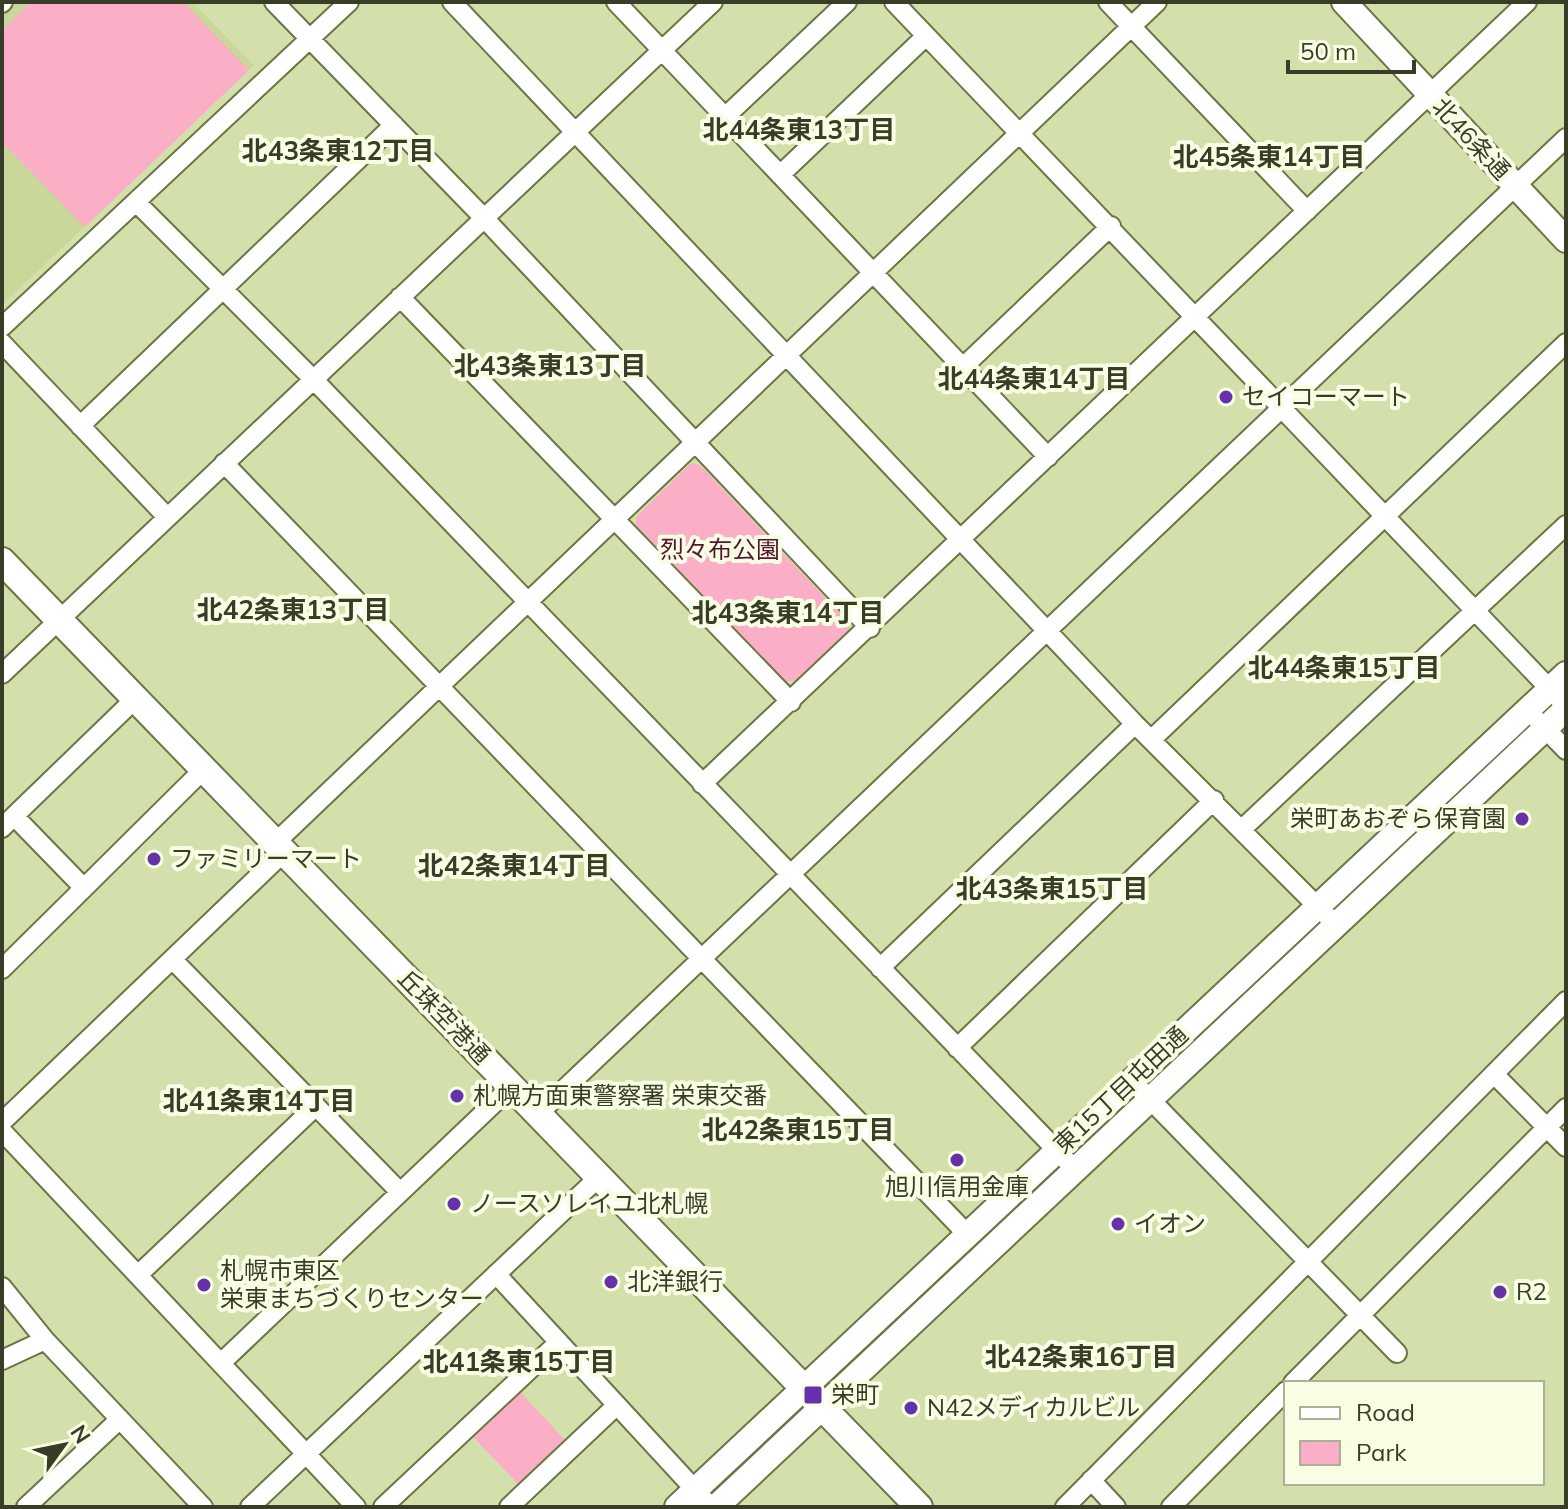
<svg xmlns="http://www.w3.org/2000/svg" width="1568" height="1509" font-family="Mulish,'Noto Sans JP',sans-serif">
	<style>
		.built { fill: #c9d79a }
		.green { fill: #faafc7 }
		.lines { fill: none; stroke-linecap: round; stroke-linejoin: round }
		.minor-casing { stroke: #6b7544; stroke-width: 22 }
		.tertiary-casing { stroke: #6b7544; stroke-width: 28 }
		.secondary-casing { stroke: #6b7544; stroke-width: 30 }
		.minor { stroke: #fff; stroke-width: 18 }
		.tertiary { stroke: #fff; stroke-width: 24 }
		.secondary { stroke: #fff; stroke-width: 26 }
		.poi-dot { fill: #6532aa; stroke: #f7fee3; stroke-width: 3 }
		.labels { text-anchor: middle; stroke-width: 8; stroke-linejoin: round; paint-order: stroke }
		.street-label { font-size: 24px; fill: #383d27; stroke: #f7fee3 }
		.poi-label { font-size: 24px; fill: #383d27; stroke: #f7fee3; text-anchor: start }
		.park-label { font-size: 24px; fill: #581331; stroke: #f7fee3 }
		.neighbourhood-label { font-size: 26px; font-weight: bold; fill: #383d27; stroke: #f7fee3 }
	</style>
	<rect width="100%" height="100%" fill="#d4e0ab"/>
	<path class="built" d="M 18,2 L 192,2 L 254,65 L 2,305 L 2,17 Z"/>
	<path class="green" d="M 31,2 L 183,2 L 249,70 L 85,227 L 6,146 L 2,149 L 2,30 Z
		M 691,463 L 700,465 L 849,623 L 849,629 L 797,681 L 786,681 L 636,526 L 636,517 Z
		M 520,1392 L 565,1440 L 518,1484 L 472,1436 Z"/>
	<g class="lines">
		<g class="minor-casing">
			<path id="minor" d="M 274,2 L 484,218 L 870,628
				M 452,2 L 1135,724 L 1335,924
				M 616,2 L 1048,457
				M 894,2 L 1566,706
				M 1108,2 L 1307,211
				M 2,3 L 3,2
				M 725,117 L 847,2
				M 780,175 L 926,36
				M 137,203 L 314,380 L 1066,1160
				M 400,297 L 791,702
				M 2,327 L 349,2
				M 2,343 L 166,516
				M 962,368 L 1111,226
				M 80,426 L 394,125
				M 224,463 L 967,1234
				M 2,674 L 713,2
				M 1538,721 L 1566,750
				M 1151,740 L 1566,343
				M 702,784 L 1527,2
				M 14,816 L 135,699
				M 2,828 L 14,816 L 84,888 L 2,969
				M 1242,829 L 1566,525
				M 275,843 L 1157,2
				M 84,888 L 204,769
				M 173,960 L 400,1192
				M 880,968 L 1135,724
				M 957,1048 L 1214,800
				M 1494,1074 L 1566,1147
				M 1141,1090 L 1397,1353
				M 538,1114 L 1566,138
				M 2,1122 L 284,852
				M 2,1131 L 356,1507
				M 496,1274 L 711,1507
				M 138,1275 L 316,1106
				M 2,1287 L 45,1340
				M 2,1360 L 45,1340 L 203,1507
				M 221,1363 L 511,1087
				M 1293,1383 L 1566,1108
				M 1091,1480 L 1116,1507
				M 26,1507 L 120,1419
				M 250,1507 L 599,1177
				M 383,1507 L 559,1342
				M 509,1507 L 617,1405
				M 1065,1507 L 1566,1001
				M 1171,1507 L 1286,1391"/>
		</g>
		<g class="tertiary-casing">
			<path id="tertiary" d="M 1344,2 L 1566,240
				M 677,1507 L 1566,674
				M 716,1507 L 1566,709"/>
		</g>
		<g class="secondary-casing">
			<path id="secondary" d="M 2,561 L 919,1507"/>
		</g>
		<use href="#minor" class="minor"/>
		<use href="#tertiary" class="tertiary"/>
		<use href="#secondary" class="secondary"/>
	</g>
	<g class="poi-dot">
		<circle cx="1226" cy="397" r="8"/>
		<circle cx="1522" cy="819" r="8"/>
		<circle cx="154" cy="859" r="8"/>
		<circle cx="457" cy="1096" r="8"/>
		<circle cx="957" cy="1160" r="8"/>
		<circle cx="454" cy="1204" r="8"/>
		<circle cx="1118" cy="1224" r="8"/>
		<circle cx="611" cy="1282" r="8"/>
		<circle cx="204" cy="1285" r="8"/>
		<circle cx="1500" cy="1292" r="8"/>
		<rect x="803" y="1385" width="20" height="20" rx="4"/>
		<circle cx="911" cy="1408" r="8"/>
	</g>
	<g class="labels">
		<g class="street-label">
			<text transform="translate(1471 139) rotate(47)" y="8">北46条通</text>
			<text transform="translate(444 1017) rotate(46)" y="8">丘珠空港通</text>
			<text transform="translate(1121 1090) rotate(-43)" y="8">東15丁目屯田通</text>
		</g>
		<g class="poi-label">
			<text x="1242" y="405">セイコーマート</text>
			<text x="1506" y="827" text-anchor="end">栄町あおぞら保育園</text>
			<text x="170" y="867">ファミリーマート</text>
			<text x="473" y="1104">札幌方面東警察署 栄東交番</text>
			<text x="957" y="1195" text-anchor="middle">旭川信用金庫</text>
			<text x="470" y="1212">ノースソレイユ北札幌</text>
			<text x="1134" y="1232">イオン</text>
			<text x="220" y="1279">札幌市東区<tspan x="220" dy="28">栄東まちづくりセンター</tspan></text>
			<text x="627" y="1290">北洋銀行</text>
			<text x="1516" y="1300">R2</text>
			<text x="831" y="1403">栄町</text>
			<text x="927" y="1416">N42メディカルビル</text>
		</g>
		<g class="park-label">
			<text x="720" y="558">烈々布公園</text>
		</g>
		<g class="neighbourhood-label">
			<text x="799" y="139">北44条東13丁目</text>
			<text x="338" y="160">北43条東12丁目</text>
			<text x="1269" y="166">北45条東14丁目</text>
			<text x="550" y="375">北43条東13丁目</text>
			<text x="1034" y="388">北44条東14丁目</text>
			<text x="293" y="619">北42条東13丁目</text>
			<text x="788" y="622">北43条東14丁目</text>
			<text x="1344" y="677">北44条東15丁目</text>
			<text x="514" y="875">北42条東14丁目</text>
			<text x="1052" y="898">北43条東15丁目</text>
			<text x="259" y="1110">北41条東14丁目</text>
			<text x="798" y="1139">北42条東15丁目</text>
			<text x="1081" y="1366">北42条東16丁目</text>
			<text x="519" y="1371">北41条東15丁目</text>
		</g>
	</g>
	<rect width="1568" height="1509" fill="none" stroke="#383d27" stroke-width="8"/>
	<rect x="1284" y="1381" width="260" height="104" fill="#f7fee3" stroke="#abb198" stroke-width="2"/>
	<rect x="1300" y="1407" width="40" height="12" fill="#ffffff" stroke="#abb198" stroke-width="2"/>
	<text x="1356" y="1421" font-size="24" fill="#383d27">Road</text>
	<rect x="1300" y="1441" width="40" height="24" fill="#faafc7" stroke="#abb198" stroke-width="2"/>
	<text x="1356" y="1461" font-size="24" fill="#383d27">Park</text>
	<g transform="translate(64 1445) rotate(57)" stroke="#f7fee3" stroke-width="6" paint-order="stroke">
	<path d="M0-6L14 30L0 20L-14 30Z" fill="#383d27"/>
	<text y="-12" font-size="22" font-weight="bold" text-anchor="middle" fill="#383d27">N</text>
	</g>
	<path d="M1288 60v12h126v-12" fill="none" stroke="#383d27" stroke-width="4"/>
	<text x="1300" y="60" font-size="24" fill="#383d27" stroke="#f7fee3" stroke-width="6" paint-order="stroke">50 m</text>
</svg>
